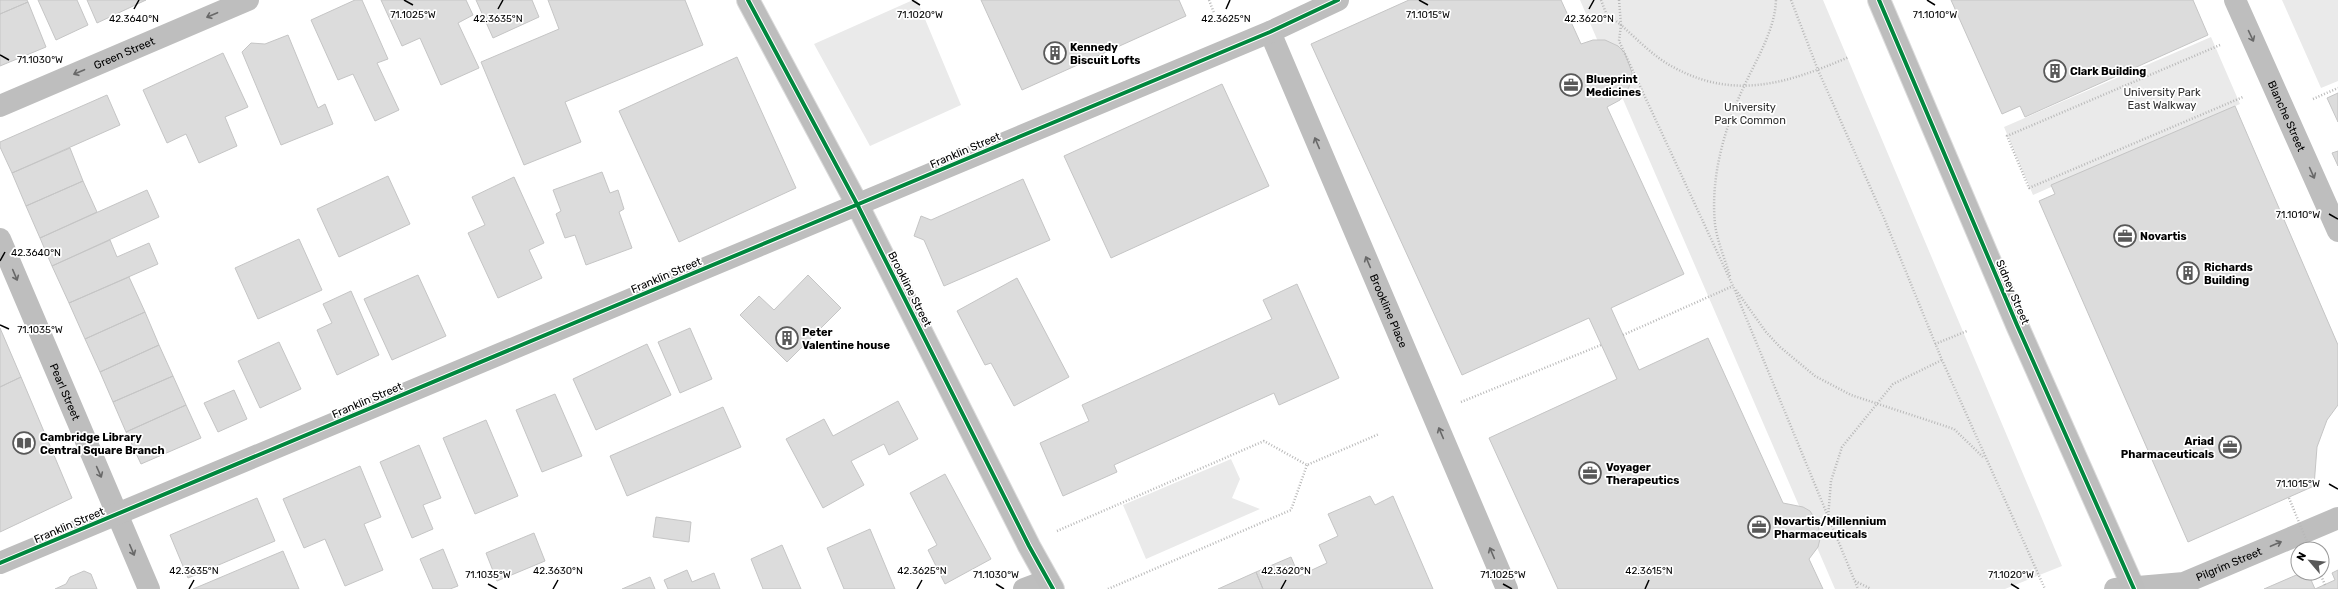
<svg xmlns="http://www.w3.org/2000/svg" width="2338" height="589" font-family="Rubik,sans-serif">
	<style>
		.green { fill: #eaeaea }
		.building { fill: #dcdcdc; stroke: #c5c5c5 }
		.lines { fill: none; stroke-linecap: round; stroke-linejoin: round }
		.major-casing { stroke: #dbdbdb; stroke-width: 24 }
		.path { stroke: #b8b8b8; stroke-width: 2.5; stroke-dasharray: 1 2; stroke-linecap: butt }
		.minor { stroke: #bebebe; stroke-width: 22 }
		.major { stroke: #bdbdbd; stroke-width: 22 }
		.path-bridge { stroke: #b8b8b8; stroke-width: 2.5; stroke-dasharray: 1 2; stroke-linecap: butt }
		.cycleway-casing { stroke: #fff; stroke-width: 6 }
		.cycleway { stroke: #00873e; stroke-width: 4 }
		.oneway { stroke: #686868 }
		.ticks { fill: none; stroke: #000; stroke-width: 1.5 }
		.labels { text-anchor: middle; stroke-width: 3.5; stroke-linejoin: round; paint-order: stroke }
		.poi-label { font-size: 11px; font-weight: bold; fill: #000; stroke: #fff; text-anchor: start }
		.street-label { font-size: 11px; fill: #000; stroke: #fff }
		.park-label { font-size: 11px; fill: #2f2f2f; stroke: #fff }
		.ticks-label { font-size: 10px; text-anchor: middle; fill: #000; stroke: #fff; stroke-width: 3.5; stroke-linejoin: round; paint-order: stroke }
	</style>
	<rect width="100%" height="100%" fill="#fff"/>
	<path class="green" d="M 913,0 L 917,0 L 961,105 L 870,146 L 814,44 Z
		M 1580,0 L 1823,0 L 2062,566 L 2005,589 L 1835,589 Z
		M 2282,0 L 2338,0 L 2338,81 L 2321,88 Z
		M 2211,37 L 2240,104 L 2033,195 L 2004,127 Z
		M 1231,459 L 1240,479 L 1232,498 L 1260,509 L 1146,559 L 1123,505 Z"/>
	<path class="building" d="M 0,0 L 27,0 L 28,2 L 0,14 Z
		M 38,0 L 77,0 L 88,25 L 56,40 Z
		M 87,0 L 146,0 L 97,23 Z
		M 355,0 L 362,0 L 388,59 L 377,63 L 399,110 L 375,121 L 353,74 L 338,80 L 311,20 Z
		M 381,0 L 466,0 L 473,15 L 458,23 L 479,68 L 441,85 L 420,38 L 402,46 Z
		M 476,0 L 532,0 L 539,17 L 493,38 Z
		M 548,0 L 685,0 L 703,45 L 565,102 L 581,142 L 524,165 L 481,62 L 559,29 Z
		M 981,0 L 1179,0 L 1186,16 L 1022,90 Z
		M 1409,0 L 1561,0 L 1581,44 L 1593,40 L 1605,40 L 1618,46 L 1625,53 L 1632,73 L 1629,87 L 1620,100 L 1607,107 L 1684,274 L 1611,308 L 1639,370 L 1708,338 L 1783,503 L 1803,507 L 1810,511 L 1818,523 L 1820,539 L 1818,547 L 1809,559 L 1823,589 L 1558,589 L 1489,438 L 1617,379 L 1589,318 L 1462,375 L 1311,44 Z
		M 1951,0 L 2193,0 L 2208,35 L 2025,117 L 2020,106 L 2002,114 Z
		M 28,2 L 46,47 L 0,66 L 0,14 Z
		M 288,35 L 318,108 L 325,104 L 333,124 L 281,145 L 242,52 L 251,43 L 265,44 Z
		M 223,53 L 248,107 L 225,117 L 237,146 L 199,163 L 186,134 L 167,143 L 143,90 Z
		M 737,57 L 796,188 L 679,242 L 619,111 Z
		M 1222,84 L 1269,186 L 1111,258 L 1064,156 Z
		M 2338,93 L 2338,122 L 2327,98 Z
		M 107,95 L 120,125 L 12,173 L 0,147 L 0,142 Z
		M 2235,106 L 2338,345 L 2338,405 L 2327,420 L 2317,447 L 2314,486 L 2188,542 L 2039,201 L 2055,194 L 2051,185 Z
		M 70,148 L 83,181 L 26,206 L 12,173 Z
		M 2338,151 L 2338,166 L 2332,153 Z
		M 602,172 L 610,193 L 618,190 L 624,209 L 619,212 L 632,248 L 586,265 L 575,235 L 565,238 L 556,214 L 561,211 L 553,190 Z
		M 388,176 L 410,224 L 339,257 L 317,209 Z
		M 514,177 L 544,243 L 529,250 L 542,278 L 498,298 L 468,233 L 485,225 L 472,197 Z
		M 1023,179 L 1050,240 L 944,286 L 924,240 L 914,236 L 921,216 L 931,220 Z
		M 83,181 L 97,212 L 40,238 L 26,206 Z
		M 147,190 L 159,217 L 52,266 L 40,238 Z
		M 299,239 L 322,290 L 258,319 L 235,268 Z
		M 110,240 L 117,257 L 149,243 L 158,264 L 69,303 L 52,266 Z
		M 418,275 L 446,336 L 392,360 L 364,299 Z
		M 808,275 L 841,308 L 787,362 L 740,315 L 759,296 L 774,310 Z
		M 129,277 L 145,312 L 85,339 L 69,303 Z
		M 1017,278 L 1069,377 L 1014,406 L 991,363 L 985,365 L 957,311 Z
		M 1297,284 L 1339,378 L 1279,405 L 1274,393 L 1114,465 L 1117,472 L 1063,496 L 1040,443 L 1089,421 L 1082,405 L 1272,319 L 1263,300 Z
		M 351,291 L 379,355 L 337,375 L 317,330 L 332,323 L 323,304 Z
		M 145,312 L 159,345 L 100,372 L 85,339 Z
		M 0,328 L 21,377 L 0,387 Z
		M 690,328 L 712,379 L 680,393 L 658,342 Z
		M 279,342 L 301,389 L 260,408 L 238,361 Z
		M 647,344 L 671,395 L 596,430 L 573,379 Z
		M 159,345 L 173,376 L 113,402 L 100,372 Z
		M 173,376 L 186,405 L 126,432 L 113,402 Z
		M 21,377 L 72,498 L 0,532 L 0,387 Z
		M 234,390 L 247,419 L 218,432 L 204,403 Z
		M 555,394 L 582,456 L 542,472 L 516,410 Z
		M 898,401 L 918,439 L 889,455 L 884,444 L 851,461 L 864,485 L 823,508 L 786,439 L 824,419 L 833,436 Z
		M 186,405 L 201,438 L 141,464 L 126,432 Z
		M 723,407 L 741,447 L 627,496 L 610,456 Z
		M 486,420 L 518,496 L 475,514 L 443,438 Z
		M 419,445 L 441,498 L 423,505 L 433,529 L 412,538 L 380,462 Z
		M 360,466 L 381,517 L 364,524 L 383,570 L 345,586 L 325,539 L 304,548 L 283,499 Z
		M 945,474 L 991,559 L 945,584 L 928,550 L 937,545 L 910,493 Z
		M 1370,496 L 1375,505 L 1393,496 L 1433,589 L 1263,589 L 1256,572 L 1291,557 L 1299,576 L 1327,563 L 1319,545 L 1338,536 L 1328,514 Z
		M 257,498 L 275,541 L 188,578 L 170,535 Z
		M 656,517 L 691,522 L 689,542 L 653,537 Z
		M 870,529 L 895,589 L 844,589 L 827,548 Z
		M 534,533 L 545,561 L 497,581 L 486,553 Z
		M 782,545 L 801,589 L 763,589 L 751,559 Z
		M 443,549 L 458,586 L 450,589 L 433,589 L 420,559 Z
		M 283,551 L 299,589 L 193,589 Z
		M 687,570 L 692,582 L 714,573 L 720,589 L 668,589 L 664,580 Z
		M 2338,570 L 2338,589 L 2264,589 L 2301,573 L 2308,573 L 2315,589 L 2335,580 L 2332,573 Z
		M 84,571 L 91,574 L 97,589 L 55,589 L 66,584 L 70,577 Z
		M 1256,572 L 1263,589 L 1218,589 Z
		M 650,577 L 655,589 L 622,589 Z"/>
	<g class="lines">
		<g class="major-casing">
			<path id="major" d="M 748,0 L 857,204 L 1029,546 L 1053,589
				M 1879,0 L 2017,325 L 2134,589"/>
		</g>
		<path class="path" d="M 1209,0 L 1214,13
			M 1601,0 L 1606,13 L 1621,25 L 1619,41 L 1733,286 L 1858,589
			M 1619,0 L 1621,25 C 1637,39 1654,57 1673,67 C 1735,101 1788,83 1849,57
			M 1791,0 L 1818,70 L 1884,218 L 1942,360 L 2045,589
			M 2220,45 L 2007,136 L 2029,188 L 2243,97
			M 2313,99 L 2338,88
			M 1730,276 C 1725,259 1717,241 1715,224 C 1710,174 1726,123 1747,80 C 1759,55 1775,28 1776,0
			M 1736,290 L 1766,332 L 1780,347 L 1815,376 L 1851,395 L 1954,429 L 1984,458
			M 1623,335 L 1733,286
			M 1935,344 L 1967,331
			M 1461,402 L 1601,345
			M 1828,518 L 1831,481 L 1842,447 L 1893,384 L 1942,360
			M 1057,531 L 1264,441 L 1307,465 L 1379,434
			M 2320,573 L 2325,585
			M 1855,581 L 1871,589
			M 1108,589 L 1291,510 L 1307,465"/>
		<g class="minor">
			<path id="s1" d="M 2235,0 L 2338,231"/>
			<path id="s2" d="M 1270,32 L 1507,589"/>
			<path id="s3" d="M 0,106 L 248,0"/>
			<path id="s4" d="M 0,239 L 149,589"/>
			<path d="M 0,563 L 1270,32 L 1338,0"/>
			<path d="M 1024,589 L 1048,580"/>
			<path id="s5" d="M 2115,589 L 2184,583 L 2338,518"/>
		</g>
		<use href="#major" class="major"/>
		<path class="path-bridge" d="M 2289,498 L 2310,549"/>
		<g class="cycleway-casing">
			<path id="cycleway" d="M 748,0 L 857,204 L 1029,546 L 1053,589
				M 1879,0 L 2017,325 L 2134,589
				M 0,563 L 1270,32 L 1338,0"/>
		</g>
		<use href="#cycleway" class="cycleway"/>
	</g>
	<defs><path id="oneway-shaft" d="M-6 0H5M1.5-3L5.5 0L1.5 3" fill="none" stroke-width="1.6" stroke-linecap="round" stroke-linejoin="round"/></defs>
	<g class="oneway">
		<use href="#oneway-shaft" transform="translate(212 15) rotate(157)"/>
		<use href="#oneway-shaft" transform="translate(2251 36) rotate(65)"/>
		<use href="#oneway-shaft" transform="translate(79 72) rotate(157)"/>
		<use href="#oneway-shaft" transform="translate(1317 143) rotate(-113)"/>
		<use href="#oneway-shaft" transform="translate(2312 173) rotate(66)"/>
		<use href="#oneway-shaft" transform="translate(1368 262) rotate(-113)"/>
		<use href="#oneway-shaft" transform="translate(15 275) rotate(67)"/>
		<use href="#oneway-shaft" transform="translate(1441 433) rotate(-113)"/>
		<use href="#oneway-shaft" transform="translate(99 472) rotate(66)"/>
		<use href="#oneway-shaft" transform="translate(2276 544) rotate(-23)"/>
		<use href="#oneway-shaft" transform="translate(132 550) rotate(67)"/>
		<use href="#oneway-shaft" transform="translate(1492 553) rotate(-113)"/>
	</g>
	<path class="ticks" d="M 404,0 L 413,5M 912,0 L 920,5M 1419,0 L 1428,5M 1927,0 L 1935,5M 134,9 L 139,0M 498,9 L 503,0M 1226,9 L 1230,0M 1589,9 L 1594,0M 0,55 L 9,60M 2329,214 L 2338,219M 0,261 L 5,252M 0,325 L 9,329M 2329,484 L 2338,489M 488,584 L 497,589M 996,584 L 1004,589M 1503,584 L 1512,589M 2011,584 L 2019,589M 189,589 L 194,580M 553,589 L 558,580M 917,589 L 922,580M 1281,589 L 1286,580M 1645,589 L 1649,580"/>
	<defs>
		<g id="building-ring" transform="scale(1.15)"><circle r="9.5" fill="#fff" stroke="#595959" stroke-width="1.5"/><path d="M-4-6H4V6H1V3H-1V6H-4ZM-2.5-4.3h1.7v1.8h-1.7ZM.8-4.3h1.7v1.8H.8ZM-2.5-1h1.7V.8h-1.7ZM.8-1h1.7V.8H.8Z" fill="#595959"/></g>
		<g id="office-ring" transform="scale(1.15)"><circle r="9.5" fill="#fff" stroke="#595959" stroke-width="1.5"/><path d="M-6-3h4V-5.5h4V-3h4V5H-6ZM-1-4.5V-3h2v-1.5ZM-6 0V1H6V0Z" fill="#595959"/></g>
		<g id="library-ring" transform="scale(1.15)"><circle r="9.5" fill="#fff" stroke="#595959" stroke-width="1.5"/><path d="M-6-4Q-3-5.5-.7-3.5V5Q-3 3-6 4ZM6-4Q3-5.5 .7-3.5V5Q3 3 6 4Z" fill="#595959"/></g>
	</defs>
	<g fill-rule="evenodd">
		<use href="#building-ring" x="1055" y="53"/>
		<use href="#building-ring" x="2055" y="71"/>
		<use href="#office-ring" x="1571" y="85"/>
		<use href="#office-ring" x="2125" y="236"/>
		<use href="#building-ring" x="2188" y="273"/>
		<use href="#building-ring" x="787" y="338"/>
		<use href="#library-ring" x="24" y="443"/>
		<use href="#office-ring" x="2230" y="447"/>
		<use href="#office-ring" x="1590" y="473"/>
		<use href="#office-ring" x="1759" y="527"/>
	</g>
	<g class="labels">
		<g class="poi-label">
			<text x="1070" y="51">Kennedy<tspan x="1070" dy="13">Biscuit Lofts</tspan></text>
			<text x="2070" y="75">Clark Building</text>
			<text x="1586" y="83">Blueprint<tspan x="1586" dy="13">Medicines</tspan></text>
			<text x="2140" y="240">Novartis</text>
			<text x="2204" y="271">Richards<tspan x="2204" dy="13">Building</tspan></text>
			<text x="802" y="336">Peter<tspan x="802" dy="13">Valentine house</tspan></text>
			<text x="40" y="441">Cambridge Library<tspan x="40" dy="13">Central Square Branch</tspan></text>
			<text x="2214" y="445" text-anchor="end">Ariad<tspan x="2214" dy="13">Pharmaceuticals</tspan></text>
			<text x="1606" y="471">Voyager<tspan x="1606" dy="13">Therapeutics</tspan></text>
			<text x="1774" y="525">Novartis/Millennium<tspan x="1774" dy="13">Pharmaceuticals</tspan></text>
		</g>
		<g class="street-label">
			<text dy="4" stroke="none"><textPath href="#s3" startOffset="135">Green Street</textPath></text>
			<text dy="4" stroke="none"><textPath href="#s1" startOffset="127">Blanche Street</textPath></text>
			<text transform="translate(965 150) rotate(-23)" y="4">Franklin Street</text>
			<text transform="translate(666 275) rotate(-23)" y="4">Franklin Street</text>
			<text transform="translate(910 289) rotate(63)" y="4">Brookline Street</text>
			<text transform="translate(2013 292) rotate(67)" y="4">Sidney Street</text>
			<text dy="4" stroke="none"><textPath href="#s2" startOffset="303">Brookline Place</textPath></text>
			<text dy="4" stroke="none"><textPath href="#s4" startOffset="166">Pearl Street</textPath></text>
			<text transform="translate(367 400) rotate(-23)" y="4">Franklin Street</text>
			<text transform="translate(69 525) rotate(-23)" y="4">Franklin Street</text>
			<text dy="4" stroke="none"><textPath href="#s5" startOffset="118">Pilgrim Street</textPath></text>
		</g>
		<g class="park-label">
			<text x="2162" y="96">University Park<tspan x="2162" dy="13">East Walkway</tspan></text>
			<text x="1750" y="111">University<tspan x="1750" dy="13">Park Common</tspan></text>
		</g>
	</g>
	<g class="ticks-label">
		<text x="413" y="18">71.1025°W</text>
		<text x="920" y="18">71.1020°W</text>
		<text x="1428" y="18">71.1015°W</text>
		<text x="1935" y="18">71.1010°W</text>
		<text x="134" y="22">42.3640°N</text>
		<text x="498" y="22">42.3635°N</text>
		<text x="1226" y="22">42.3625°N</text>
		<text x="1589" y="22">42.3620°N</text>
		<text x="40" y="63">71.1030°W</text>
		<text x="2298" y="218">71.1010°W</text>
		<text x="36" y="256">42.3640°N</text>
		<text x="40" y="333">71.1035°W</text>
		<text x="2298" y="487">71.1015°W</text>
		<text x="194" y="574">42.3635°N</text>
		<text x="558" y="574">42.3630°N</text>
		<text x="922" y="574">42.3625°N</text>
		<text x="1286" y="574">42.3620°N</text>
		<text x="1649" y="574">42.3615°N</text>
		<text x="488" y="578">71.1035°W</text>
		<text x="996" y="578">71.1030°W</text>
		<text x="1503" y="578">71.1025°W</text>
		<text x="2011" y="578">71.1020°W</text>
	</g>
	<g transform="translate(2310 561) rotate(298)"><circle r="19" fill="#ffffff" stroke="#999999"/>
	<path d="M0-3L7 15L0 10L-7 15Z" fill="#595959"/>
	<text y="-6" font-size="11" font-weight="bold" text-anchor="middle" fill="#000000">N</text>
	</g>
</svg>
